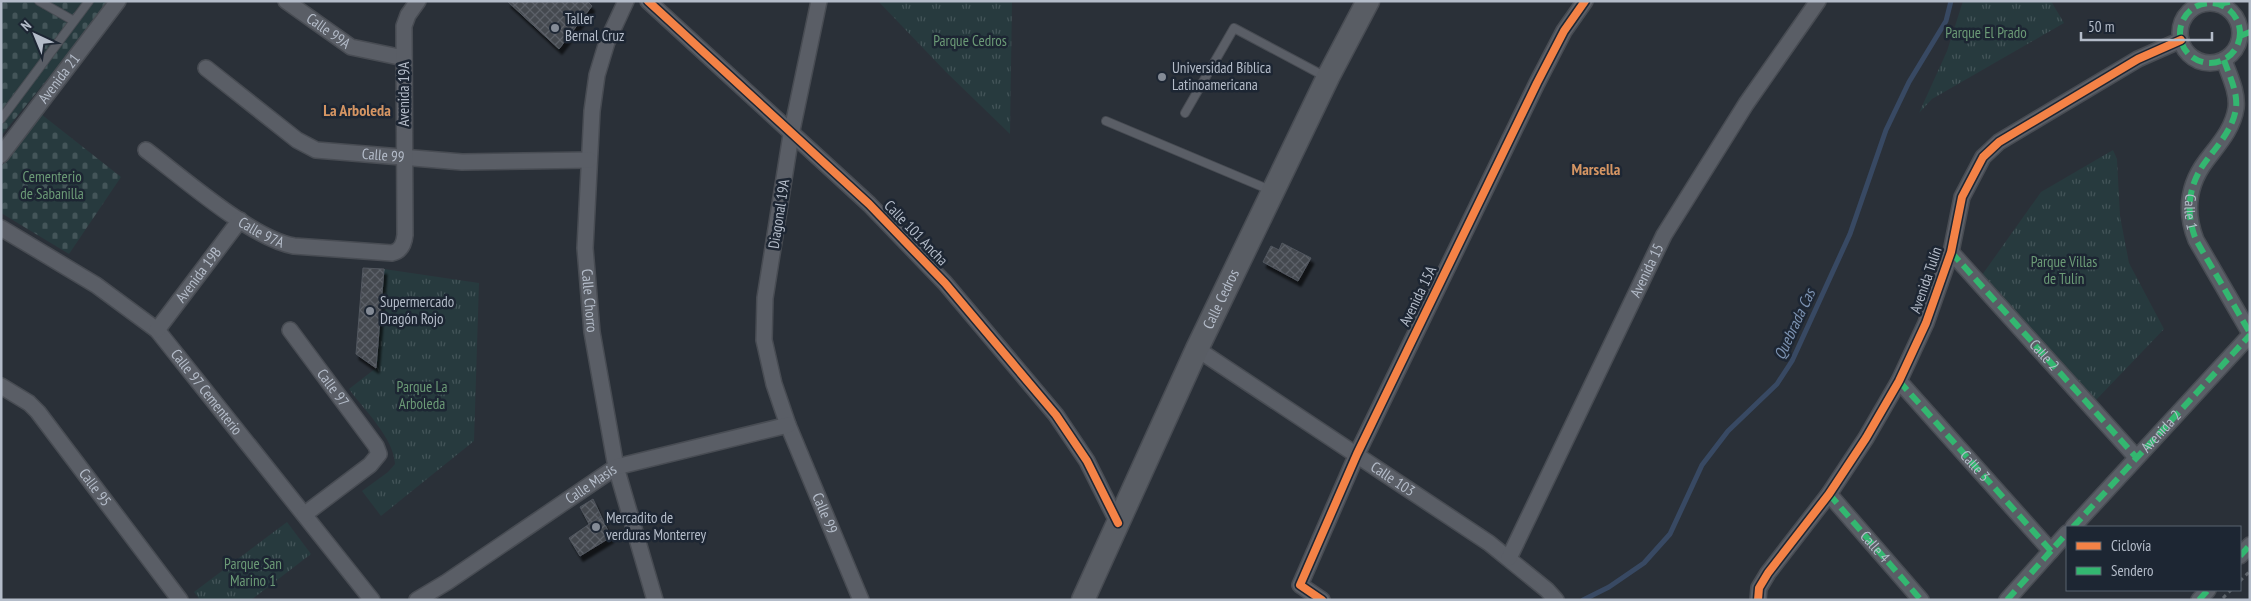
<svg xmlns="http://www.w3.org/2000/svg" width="2251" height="601" font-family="'PT Sans Narrow',sans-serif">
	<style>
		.grass { fill: url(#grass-tufts) }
		.cemetery { fill: url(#cemetery-stones) }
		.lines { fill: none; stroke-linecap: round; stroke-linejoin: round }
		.stream { stroke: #384963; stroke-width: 5 }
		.building { fill: url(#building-cross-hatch); stroke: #52575f; filter: url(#shadow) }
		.lane-casing { stroke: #484c53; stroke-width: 10 }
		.street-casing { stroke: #484c53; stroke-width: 18 }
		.secondary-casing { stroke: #484c53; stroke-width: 25 }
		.path { stroke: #5d636a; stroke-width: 3; stroke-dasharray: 4 4; stroke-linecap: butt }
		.lane { stroke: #5a5e66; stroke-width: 8 }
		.street { stroke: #5a5e66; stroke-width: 15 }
		.secondary { stroke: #595d64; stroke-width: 22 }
		.quiet { stroke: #33b770; stroke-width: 6; stroke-dasharray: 12 6; stroke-linecap: butt }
		.cycleway-casing { stroke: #1d2633; stroke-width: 11 }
		.cycleway { stroke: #f48246; stroke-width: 8 }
		.poi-dot { fill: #848b96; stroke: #1d2633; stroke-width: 2 }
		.labels { text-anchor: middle; stroke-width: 5; stroke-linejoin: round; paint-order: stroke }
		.poi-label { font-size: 15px; fill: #b4bcc9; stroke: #1d2633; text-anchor: start }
		.street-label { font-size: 15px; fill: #b4bcc9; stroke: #1d2633 }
		.park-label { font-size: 15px; fill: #6b9a76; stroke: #1d2633 }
		.neighbourhood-label { font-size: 16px; font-weight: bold; fill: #d59563; stroke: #1d2633 }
		.water-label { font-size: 16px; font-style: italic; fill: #7c92b1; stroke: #1d2633 }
	</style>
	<defs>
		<pattern id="grass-tufts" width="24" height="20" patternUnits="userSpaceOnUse" patternTransform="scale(1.25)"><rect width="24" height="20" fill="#273a3e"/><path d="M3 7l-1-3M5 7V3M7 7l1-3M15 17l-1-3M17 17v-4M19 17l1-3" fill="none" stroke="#445559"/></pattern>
		<pattern id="cemetery-stones" width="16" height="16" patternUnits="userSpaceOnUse" patternTransform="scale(1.25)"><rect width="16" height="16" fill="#273a3e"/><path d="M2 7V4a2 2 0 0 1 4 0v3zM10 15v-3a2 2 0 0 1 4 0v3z" fill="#445559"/></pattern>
		<pattern id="building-cross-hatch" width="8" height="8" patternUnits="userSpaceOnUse" patternTransform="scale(1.25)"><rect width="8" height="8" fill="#444950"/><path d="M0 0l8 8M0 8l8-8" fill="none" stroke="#5d6168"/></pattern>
		<filter id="shadow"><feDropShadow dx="3" dy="5.5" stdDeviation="1" flood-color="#0009"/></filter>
	</defs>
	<rect width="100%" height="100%" fill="#2a3038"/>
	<path class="grass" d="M 878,1 L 1012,1 L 1010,134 L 946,72 Z
		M 1963,1 L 2051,1 L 2064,23 L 1932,99 L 1919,113 L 1947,51 Z
		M 2113,150 L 2117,159 L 2120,216 L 2129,263 L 2164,329 L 2095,401 L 1982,275 L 2041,192 Z
		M 384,269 L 479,283 L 474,441 L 381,516 L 362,491 L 388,472 L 395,464 C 394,438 364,410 349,389 L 376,368 Z
		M 287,522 L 311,554 L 251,600 L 200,600 L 194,592 Z"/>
	<path class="cemetery" d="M 1,1 L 111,1 L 1,136 Z
		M 41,114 L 121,177 L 69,254 L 1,213 L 1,167 Z"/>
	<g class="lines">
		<path class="stream" d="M 1583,600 L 1609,587 L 1644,563 L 1670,534 L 1702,465 L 1728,431 L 1777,384 L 1792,361 L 1850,234 L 1886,130 L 1909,82 L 1946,21 L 1951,1"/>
	</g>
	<path class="building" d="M 507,1 L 587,1 L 592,6 L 559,49 Z
		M 1282,243 L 1311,258 L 1298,281 L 1263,262 L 1271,246 L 1279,250 Z
		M 363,268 L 384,269 L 376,368 L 356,354 Z
		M 593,499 L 601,516 L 589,524 L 580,507 Z
		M 601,516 L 611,537 L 580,556 L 569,538 Z"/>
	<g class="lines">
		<g class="lane-casing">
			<path id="lane" d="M 39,1 L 74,21
				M 1185,113 L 1234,28 L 1326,77
				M 1,119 L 89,1
				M 1106,121 L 1270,190"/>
		</g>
		<g class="street-casing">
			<g id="street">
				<path id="s1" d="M 286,1 L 351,47 L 404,58"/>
				<path id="s2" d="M 626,1 L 607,42 L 597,75 L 592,111 L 585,248 L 592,332 L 616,467 L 655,600"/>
				<path d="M 648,1 L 869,204 L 945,283 L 1056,415 L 1087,461 L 1118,523"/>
				<path id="s3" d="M 819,1 L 791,135 L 765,298 L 764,340 L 774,384 L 788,425 L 861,600"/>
				<circle cx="2210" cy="33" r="30"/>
				<path d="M 2224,60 C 2229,75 2238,92 2236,108 C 2233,129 2218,145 2206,161 C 2188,185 2185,212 2196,240 L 2250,333"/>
				<path id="s4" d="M 206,68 L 297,140 L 316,150 L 462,162 L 589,160"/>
				<path id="s5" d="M 146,150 C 182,177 252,239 294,246 L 392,253 C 401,251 404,244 405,235 L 404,26 L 408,15 L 418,1"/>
				<path id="s6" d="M 1,155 L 118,1"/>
				<path id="s7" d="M 1,228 L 96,285 L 157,330 L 372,600"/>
				<path id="s8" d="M 1951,252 L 2136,457"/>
				<path id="s9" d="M 157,330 L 240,220"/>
				<path id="s10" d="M 290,330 L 376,446 L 379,454 L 370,465 L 305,514"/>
				<path id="s11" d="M 1197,349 L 1489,543 L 1547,590 L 1556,600"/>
				<path id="s12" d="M 1899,381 L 2051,551"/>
				<path id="s13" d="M 1,386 L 29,403 L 38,412 L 180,600"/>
				<path d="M 1829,494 L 1921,600"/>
				<path id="s14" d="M 2073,527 L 2250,335"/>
				<path d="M 2240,556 L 2250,545"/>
				<path id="s15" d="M 1509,558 L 1664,235 L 1746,104 L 1818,1"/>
				<path id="s16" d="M 417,600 L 447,582 L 616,467 L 788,425"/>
				<path d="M 1322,600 L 1300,585 L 1357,454 L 1537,83 L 1564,31 L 1585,1"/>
				<path d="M 1758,600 L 1759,588 L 1768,573 L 1829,494 L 1866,438 L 1899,381 L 1926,323 L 1951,252 L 1962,197 L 1983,157 L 1999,142 L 2138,59 L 2181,40"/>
				<path d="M 2007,600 L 2067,533"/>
				<path d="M 2199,600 L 2208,590"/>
			</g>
		</g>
		<g class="secondary-casing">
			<g id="secondary">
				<path id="s17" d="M 1083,600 L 1197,349 L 1328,77 L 1368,1"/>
			</g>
		</g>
		<path class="path" d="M 2240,581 L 2250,571
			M 2223,598 L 2231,590"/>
		<use href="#lane" class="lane"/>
		<use href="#street" class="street"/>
		<use href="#secondary" class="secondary"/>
		<g class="quiet">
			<circle cx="2210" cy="33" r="30"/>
			<path d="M 2218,4 L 2235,1"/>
			<path d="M 2240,36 L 2250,32"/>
			<path id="s18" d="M 2224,60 C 2229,75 2238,92 2236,108 C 2233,129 2218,145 2206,161 C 2188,185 2185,212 2196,240 L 2250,333"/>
			<path d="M 1951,252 L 2136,457"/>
			<path d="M 1899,381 L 2051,551"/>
			<path id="s19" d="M 1829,494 L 1921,600"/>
			<path d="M 2073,527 L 2250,335"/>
			<path d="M 2240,556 L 2250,545"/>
			<path d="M 2007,600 L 2067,533"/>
			<path d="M 2199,600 L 2208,590"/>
		</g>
		<g class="cycleway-casing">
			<path id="cycleway" d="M 648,1 L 869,204 L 945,283 L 1056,415 L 1087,461 L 1118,523
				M 1322,600 L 1300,585 L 1357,454 L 1537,83 L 1564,31 L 1585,1
				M 1758,600 L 1759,588 L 1768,573 L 1829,494 L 1866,438 L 1899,381 L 1926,323 L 1951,252 L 1962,197 L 1983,157 L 1999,142 L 2138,59 L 2181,40"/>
		</g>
		<use href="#cycleway" class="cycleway"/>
	</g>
	<g class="poi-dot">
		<circle cx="555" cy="28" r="5"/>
		<circle cx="1162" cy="77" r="5"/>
		<circle cx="370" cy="311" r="5"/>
		<circle cx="596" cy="527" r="5"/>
	</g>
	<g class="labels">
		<g class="poi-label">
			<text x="565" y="24">Taller<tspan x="565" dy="17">Bernal Cruz</tspan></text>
			<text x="1172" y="73">Universidad Bíblica<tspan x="1172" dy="17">Latinoamericana</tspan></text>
			<text x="380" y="307">Supermercado<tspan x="380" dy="17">Dragón Rojo</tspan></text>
			<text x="606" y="523">Mercadito de<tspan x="606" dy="17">verduras Monterrey</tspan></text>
		</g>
		<g class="street-label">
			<text dy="5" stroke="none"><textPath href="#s1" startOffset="52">Calle 99A</textPath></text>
			<text dy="5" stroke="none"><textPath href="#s6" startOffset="96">Avenida 21</textPath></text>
			<text transform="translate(404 94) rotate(-90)" y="5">Avenida 19A</text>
			<text dy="5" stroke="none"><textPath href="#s4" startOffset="205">Calle 99</textPath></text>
			<text dy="5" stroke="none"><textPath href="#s18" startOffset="166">Calle 1</textPath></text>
			<text transform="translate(779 214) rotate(-81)" y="5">Diagonal 19A</text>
			<text dy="5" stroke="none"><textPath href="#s5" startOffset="142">Calle 97A</textPath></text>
			<text transform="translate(916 233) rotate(46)" y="5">Calle 101 Ancha</text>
			<text dy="5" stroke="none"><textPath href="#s15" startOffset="319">Avenida 15</textPath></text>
			<text dy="5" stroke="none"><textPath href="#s9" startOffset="69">Avenida 19B</textPath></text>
			<text transform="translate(1926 280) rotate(-71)" y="5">Avenida Tulín</text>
			<text transform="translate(1418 296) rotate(-64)" y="5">Avenida 15A</text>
			<text dy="5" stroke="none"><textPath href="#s17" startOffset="331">Calle Cedros</textPath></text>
			<text dy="5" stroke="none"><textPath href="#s2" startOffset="306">Calle Chorro</textPath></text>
			<text dy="5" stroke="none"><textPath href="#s8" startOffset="139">Calle 2</textPath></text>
			<text dy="5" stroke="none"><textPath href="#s10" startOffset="72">Calle 97</textPath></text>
			<text dy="5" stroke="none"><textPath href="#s7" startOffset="266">Calle 97 Cementerio</textPath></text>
			<text dy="5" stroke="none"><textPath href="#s14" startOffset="130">Avenida 2</textPath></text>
			<text dy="5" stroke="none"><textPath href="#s12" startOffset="114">Calle 3</textPath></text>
			<text dy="5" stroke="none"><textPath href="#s11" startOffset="235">Calle 103</textPath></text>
			<text dy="5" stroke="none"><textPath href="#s16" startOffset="209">Calle Masís</textPath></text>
			<text dy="5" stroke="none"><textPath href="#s13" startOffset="140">Calle 95</textPath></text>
			<text dy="5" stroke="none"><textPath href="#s3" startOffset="528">Calle 99</textPath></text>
			<text dy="5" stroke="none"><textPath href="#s19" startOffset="70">Calle 4</textPath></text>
		</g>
		<g class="park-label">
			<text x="1986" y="38">Parque El Prado</text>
			<text x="970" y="46">Parque Cedros</text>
			<text x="52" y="182">Cementerio<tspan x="52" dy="17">de Sabanilla</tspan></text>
			<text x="2064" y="267">Parque Villas<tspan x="2064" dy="17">de Tulín</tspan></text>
			<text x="422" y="392">Parque La<tspan x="422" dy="17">Arboleda</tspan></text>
			<text x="253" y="569">Parque San<tspan x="253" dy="17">Marino 1</tspan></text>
		</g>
		<g class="neighbourhood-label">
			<text x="357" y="116">La Arboleda</text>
			<text x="1596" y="175">Marsella</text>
		</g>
		<g class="water-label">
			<text transform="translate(1794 324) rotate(-65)" y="6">Quebrada Cas</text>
		</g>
	</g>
	<rect width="2251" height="601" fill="none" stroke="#b4bcc9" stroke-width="5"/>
	<rect x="2066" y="526" width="175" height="65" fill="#1d2633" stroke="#59626f"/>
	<rect x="2076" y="542" width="25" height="8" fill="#f48246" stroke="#59626f"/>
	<text x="2111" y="551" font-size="15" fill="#b4bcc9">Ciclovía</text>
	<rect x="2076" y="567" width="25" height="8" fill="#33b770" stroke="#59626f"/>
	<text x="2111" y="576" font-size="15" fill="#b4bcc9">Sendero</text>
	<g transform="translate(35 35) rotate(316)" stroke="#1d2633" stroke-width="4" paint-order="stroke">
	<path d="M0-4L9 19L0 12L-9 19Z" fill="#b4bcc9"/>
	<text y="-8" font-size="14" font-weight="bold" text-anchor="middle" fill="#b4bcc9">N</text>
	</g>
	<path d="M2081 32v8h131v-8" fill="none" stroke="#b4bcc9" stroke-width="2.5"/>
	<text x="2088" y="32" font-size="15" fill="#b4bcc9" stroke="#1d2633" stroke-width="4" paint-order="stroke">50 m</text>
</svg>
